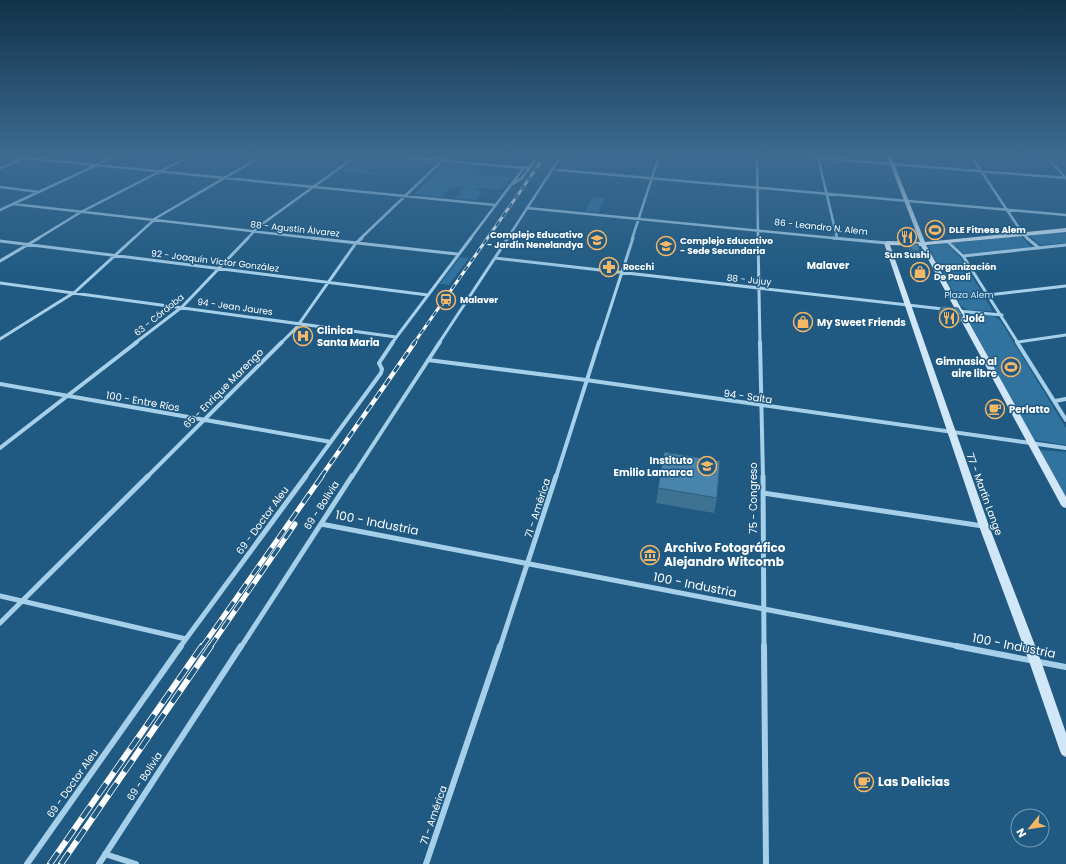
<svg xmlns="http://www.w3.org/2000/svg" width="1066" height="864" font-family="Poppins,sans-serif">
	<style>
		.green { fill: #30739f }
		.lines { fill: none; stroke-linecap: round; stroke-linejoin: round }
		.street-tunnel { stroke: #417395; stroke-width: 2.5; stroke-dasharray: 2.5 1; stroke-linecap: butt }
		.street-far4 { stroke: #a6cfe9; stroke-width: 2.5 }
		.street-far3 { stroke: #a6cfe9; stroke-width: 3 }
		.street-far2 { stroke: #a6cfe9; stroke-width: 4 }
		.street-far1 { stroke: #a6cfe9; stroke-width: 5 }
		.street { stroke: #a6cfe9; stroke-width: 6 }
		.secondary { fill: #d1e7f7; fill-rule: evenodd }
		.rail-far3-casing { stroke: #fff; stroke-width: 3 }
		.rail-far2-casing { stroke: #fff; stroke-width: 4.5 }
		.rail-far1-casing { stroke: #fff; stroke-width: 5 }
		.rail-casing { stroke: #fff; stroke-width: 6 }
		.rail-far3 { stroke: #205a82; stroke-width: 2; stroke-dasharray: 5.5; stroke-linecap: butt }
		.rail-far2 { stroke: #205a82; stroke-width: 3; stroke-dasharray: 8; stroke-linecap: butt }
		.rail-far1 { stroke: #205a82; stroke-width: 3.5; stroke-dasharray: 11; stroke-linecap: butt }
		.rail { stroke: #205a82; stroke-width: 4.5; stroke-dasharray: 14; stroke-linecap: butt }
		.wall { fill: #3e7293 }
		.building { fill: #4884ab; stroke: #325c78 }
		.labels { text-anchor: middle; stroke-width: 3; stroke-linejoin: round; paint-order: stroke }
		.far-street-label { font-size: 9px; fill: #fff; stroke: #205a82 }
		.far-poi-label { font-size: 9px; font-weight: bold; fill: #fff; stroke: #205a82; text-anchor: start }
		.far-park-label { font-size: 9px; fill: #cbe5f7; stroke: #205a82 }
		.far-quarter-label { font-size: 10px; font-weight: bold; fill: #fff; stroke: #205a82 }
		.poi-label { font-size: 10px; font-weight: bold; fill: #fff; stroke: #205a82; text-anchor: start }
		.street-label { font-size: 10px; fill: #fff; stroke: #205a82 }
		.near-street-label { font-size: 12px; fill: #fff; stroke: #205a82 }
		.near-poi-label { font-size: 12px; font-weight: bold; fill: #fff; stroke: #205a82; text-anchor: start }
	</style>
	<rect width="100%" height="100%" fill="#205a82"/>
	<path class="green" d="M 449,163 L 480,166 L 476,171 L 483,172 L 481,175 L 511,177 L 501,190 L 477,188 L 475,190 L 483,191 L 475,200 L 455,198 L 465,187 L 450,187 L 441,197 L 414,194 L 445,164 Z
		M 347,167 L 367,169 L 364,171 L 382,173 L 380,175 L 341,171 Z
		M 592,197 L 605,198 L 599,212 L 586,211 Z
		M 1066,232 L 1066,243 L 1040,245 L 1031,237 L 1032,235 Z
		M 1021,236 L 1031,247 L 965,254 L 952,243 Z
		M 946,243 L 961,258 L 991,308 L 992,311 L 968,310 L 961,306 L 928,246 Z
		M 460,257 L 469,258 L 449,285 L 440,284 Z
		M 971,313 L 993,316 L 1000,320 L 1066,428 L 1066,445 L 1034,440 L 966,316 Z
		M 1041,450 L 1066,452 L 1066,497 L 1041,452 Z"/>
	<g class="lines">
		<path class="street-tunnel" d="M 526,168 L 558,170"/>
		<path class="street-far4" d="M 5,156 L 495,205
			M 392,156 L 524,168
			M 757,156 L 758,239
			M 793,156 L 1066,178
			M 971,156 L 1023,234 L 1028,239
			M 1046,156 L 1066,178
			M 818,157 L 837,238
			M 521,167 L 530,167
			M 0,168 L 23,159
			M 558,170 L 1066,215
			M 513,184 L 522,178 L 538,156
			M 0,187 L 39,192
			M 13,204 L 321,239
			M 527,208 L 843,239
			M 0,210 L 116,156
			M 37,239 L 81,212 L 190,156
			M 133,239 L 156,218 L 262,156
			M 247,239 L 258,227 L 356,156
			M 360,239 L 447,156
			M 470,239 L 523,169
			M 507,239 L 561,156
			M 632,239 L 659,156"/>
		<path class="street-far3" d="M 312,238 L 457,254
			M 758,238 L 760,343
			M 833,238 L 887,243
			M 1027,238 L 1039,248
			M 0,241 L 428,295
			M 948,242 L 963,256 L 1018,343
			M 963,256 L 1066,245
			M 495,258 L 943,309
			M 0,261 L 39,238
			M 0,283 L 396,337
			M 988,295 L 1066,286
			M 958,311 L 1002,315
			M 0,339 L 75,292 L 134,238
			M 1018,342 L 1066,335
			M 135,343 L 182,307 L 248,238
			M 281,343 L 296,328 L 356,243 L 362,238
			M 392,343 L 471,238
			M 439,343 L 508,238
			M 599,343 L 633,238"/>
		<path class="street-far2" d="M 760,342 L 763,477
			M 1017,342 L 1066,420
			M 428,360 L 586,380 L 1066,448
			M 0,384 L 331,442
			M 1055,401 L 1066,399
			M 0,448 L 137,342
			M 147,477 L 282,342
			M 305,477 L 381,373 L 382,369 L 379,363 L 393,342
			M 352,477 L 440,342
			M 556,477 L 599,342"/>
		<path class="street-far1" d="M 763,476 L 764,647
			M 763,493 L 983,526
			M 321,524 L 962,647
			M 0,596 L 186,639
			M 0,623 L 148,476
			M 180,647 L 306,476
			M 241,647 L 352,476
			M 500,647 L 556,476"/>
		<path class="street" d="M 764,646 L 766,864
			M 956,646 L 1066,667
			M 105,854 L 136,864
			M 27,864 L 181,646
			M 99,864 L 241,646
			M 426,864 L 500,646"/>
		<path class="secondary" d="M 887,156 L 891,156 L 925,242 L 1066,228 L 1066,232 L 926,245 L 1066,497 L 1066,508 L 1063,507 L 1061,505 L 921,246 L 890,245 L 989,526 L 1041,661 L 1066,733 L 1066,757 L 1062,755 L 1060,751 L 1029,661 L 979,526 L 884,243 L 887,241 L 920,242 Z"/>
		<g class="rail-far3-casing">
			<path id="rail-far3" d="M 414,343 L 545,156"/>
		</g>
		<g class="rail-far2-casing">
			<path id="rail-far2" d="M 321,477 L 415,342"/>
		</g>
		<g class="rail-far1-casing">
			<path id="rail-far1" d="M 202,647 L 322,476
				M 210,647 L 295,524"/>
		</g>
		<g class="rail-casing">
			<path id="rail" d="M 50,864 L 202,646
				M 61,864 L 211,646"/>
		</g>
		<use href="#rail-far3" class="rail-far3"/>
		<use href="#rail-far2" class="rail-far2"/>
		<use href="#rail-far1" class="rail-far1"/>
		<use href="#rail" class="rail"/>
	</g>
	<path class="wall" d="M 905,232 L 915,237 L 914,240 L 906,240 L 904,235 Z
		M 909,244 L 920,251 L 919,254 L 911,253 L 908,247 Z
		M 941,306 L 963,316 L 960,323 L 942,321 L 938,313 Z
		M 664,452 L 717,498 L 714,513 L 656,503 Z"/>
	<path class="building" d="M 905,232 L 914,233 L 915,237 L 907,237 Z
		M 909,244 L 918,244 L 920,251 L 912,250 Z
		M 941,306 L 958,308 L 963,316 L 944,314 Z
		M 664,452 L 720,461 L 717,498 L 658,488 Z"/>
	<linearGradient id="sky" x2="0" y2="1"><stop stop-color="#123248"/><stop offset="0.56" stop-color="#3c6b92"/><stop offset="1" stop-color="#3c6b92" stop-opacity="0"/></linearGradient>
	<rect width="1066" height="277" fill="url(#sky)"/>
	<defs>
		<g id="stadium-ring" transform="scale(1)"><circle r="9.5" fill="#205a82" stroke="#f6b767" stroke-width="1.5"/><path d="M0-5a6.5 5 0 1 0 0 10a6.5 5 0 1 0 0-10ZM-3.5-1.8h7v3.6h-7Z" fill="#f6b767"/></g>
		<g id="restaurant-ring" transform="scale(1)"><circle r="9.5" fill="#205a82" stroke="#f6b767" stroke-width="1.5"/><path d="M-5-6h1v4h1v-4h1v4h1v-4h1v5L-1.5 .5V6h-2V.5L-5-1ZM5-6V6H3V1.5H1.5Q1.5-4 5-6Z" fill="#f6b767"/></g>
		<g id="school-ring" transform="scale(1)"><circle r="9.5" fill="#205a82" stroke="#f6b767" stroke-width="1.5"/><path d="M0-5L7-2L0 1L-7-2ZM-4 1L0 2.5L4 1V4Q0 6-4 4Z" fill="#f6b767"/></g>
		<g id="pharmacy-ring" transform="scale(1)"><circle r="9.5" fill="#205a82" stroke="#f6b767" stroke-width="1.5"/><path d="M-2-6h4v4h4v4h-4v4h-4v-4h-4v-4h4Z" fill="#f6b767"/></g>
		<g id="shop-ring" transform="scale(1)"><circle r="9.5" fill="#205a82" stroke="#f6b767" stroke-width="1.5"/><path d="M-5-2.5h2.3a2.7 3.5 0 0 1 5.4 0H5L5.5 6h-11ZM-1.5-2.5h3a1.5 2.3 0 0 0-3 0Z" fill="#f6b767"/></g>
		<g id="station-ring" transform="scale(1)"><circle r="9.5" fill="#205a82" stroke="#f6b767" stroke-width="1.5"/><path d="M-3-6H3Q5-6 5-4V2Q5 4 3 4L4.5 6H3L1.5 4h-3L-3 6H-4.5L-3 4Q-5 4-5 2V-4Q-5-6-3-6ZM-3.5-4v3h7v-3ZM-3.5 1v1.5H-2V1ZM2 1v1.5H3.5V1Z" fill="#f6b767"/></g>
		<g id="hospital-ring" transform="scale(1)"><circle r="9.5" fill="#205a82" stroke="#f6b767" stroke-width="1.5"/><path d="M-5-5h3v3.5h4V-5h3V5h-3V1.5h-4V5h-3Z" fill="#f6b767"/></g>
		<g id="cafe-ring" transform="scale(1)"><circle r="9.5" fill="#205a82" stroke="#f6b767" stroke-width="1.5"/><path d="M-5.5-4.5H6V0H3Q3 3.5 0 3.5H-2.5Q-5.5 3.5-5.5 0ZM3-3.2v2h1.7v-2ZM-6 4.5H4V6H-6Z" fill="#f6b767"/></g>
		<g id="museum-ring" transform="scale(1)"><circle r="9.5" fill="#205a82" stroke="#f6b767" stroke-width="1.5"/><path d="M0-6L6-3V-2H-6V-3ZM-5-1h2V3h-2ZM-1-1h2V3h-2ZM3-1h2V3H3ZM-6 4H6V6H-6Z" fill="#f6b767"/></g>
	</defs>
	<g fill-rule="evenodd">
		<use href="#stadium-ring" x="935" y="230"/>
		<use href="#restaurant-ring" x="907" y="237"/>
		<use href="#school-ring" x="597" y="240"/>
		<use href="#school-ring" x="666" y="246"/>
		<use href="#pharmacy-ring" x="609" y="267"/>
		<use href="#shop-ring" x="920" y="272"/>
		<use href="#station-ring" x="446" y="300"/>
		<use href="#restaurant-ring" x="949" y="318"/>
		<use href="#shop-ring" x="803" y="322"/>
		<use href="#hospital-ring" x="303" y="336"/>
		<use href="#stadium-ring" x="1011" y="367"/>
		<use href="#cafe-ring" x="995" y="409"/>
		<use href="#school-ring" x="707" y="466"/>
		<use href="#museum-ring" x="650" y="555"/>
		<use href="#cafe-ring" x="864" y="782"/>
	</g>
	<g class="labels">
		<g class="far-street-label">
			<text transform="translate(821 227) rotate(6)" y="3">86 - Leandro N. Alem</text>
			<text transform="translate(295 229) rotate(6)" y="3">88 - Agustín Álvarez</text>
			<text transform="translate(215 261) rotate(7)" y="3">92 - Joaquín Víctor González</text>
			<text transform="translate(749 280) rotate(6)" y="3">88 - Jujuy</text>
			<text transform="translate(235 307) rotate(8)" y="3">94 - Jean Jaures</text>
			<text transform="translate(159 315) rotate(-39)" y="3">63 - Córdoba</text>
		</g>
		<g class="far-poi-label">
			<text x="949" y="233">DLE Fitness Alem</text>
			<text x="583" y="238" text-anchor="end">Complejo Educativo<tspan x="583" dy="10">- Jardín Nenelandya</tspan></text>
			<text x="680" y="244">Complejo Educativo<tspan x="680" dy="10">- Sede Secundaria</tspan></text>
			<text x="907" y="258" text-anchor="middle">Sun Sushi</text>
			<text x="623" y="270">Rocchi</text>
			<text x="934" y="270">Organización<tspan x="934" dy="10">De Paoli</tspan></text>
			<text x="460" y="303">Malaver</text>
		</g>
		<g class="far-park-label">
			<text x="969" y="298">Plaza Alem</text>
		</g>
		<g class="far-quarter-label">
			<text x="828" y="269">Malaver</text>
		</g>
		<g class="poi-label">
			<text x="963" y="322">Jolá</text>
			<text x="817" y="326">My Sweet Friends</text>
			<text x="317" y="334">Clinica<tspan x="317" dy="12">Santa Maria</tspan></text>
			<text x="997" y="365" text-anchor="end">Gimnasio al<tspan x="997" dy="12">aire libre</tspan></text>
			<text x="1009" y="413">Perlatto</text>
			<text x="693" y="464" text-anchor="end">Instituto<tspan x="693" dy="12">Emilio Lamarca</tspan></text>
		</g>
		<g class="street-label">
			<text transform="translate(223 388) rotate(-45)" y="4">65 - Enrique Marengo</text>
			<text transform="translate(748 396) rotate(8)" y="4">94 - Salta</text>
			<text transform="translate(143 401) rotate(10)" y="4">100 - Entre Ríos</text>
			<text transform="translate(985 494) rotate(70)" y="4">77 - Martín Lange</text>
			<text transform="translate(753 498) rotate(-90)" y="4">75 - Congreso</text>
			<text transform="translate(321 505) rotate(-57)" y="4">69 - Bolivia</text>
			<text transform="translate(537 508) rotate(-72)" y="4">71 - América</text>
			<text transform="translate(262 520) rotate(-54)" y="4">69 - Doctor Aleu</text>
			<text transform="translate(144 776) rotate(-57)" y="4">69 - Bolivia</text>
			<text transform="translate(72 783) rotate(-55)" y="4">69 - Doctor Aleu</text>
			<text transform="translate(433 815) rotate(-71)" y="4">71 - América</text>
		</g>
		<g class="near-street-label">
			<text transform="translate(377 523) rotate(11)" y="4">100 - Industria</text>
			<text transform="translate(695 585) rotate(11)" y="4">100 - Industria</text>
			<text transform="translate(1014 646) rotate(11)" y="4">100 - Industria</text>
		</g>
		<g class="near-poi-label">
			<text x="664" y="552">Archivo Fotográfico<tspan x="664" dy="14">Alejandro Witcomb</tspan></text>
			<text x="878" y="786">Las Delicias</text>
		</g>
	</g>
	<g transform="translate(1030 828) rotate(240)"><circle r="19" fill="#205a82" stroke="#799cb4"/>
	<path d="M0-3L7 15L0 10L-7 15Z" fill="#f6b767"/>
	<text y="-6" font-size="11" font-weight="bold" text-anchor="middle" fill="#ffffff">N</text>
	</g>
</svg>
